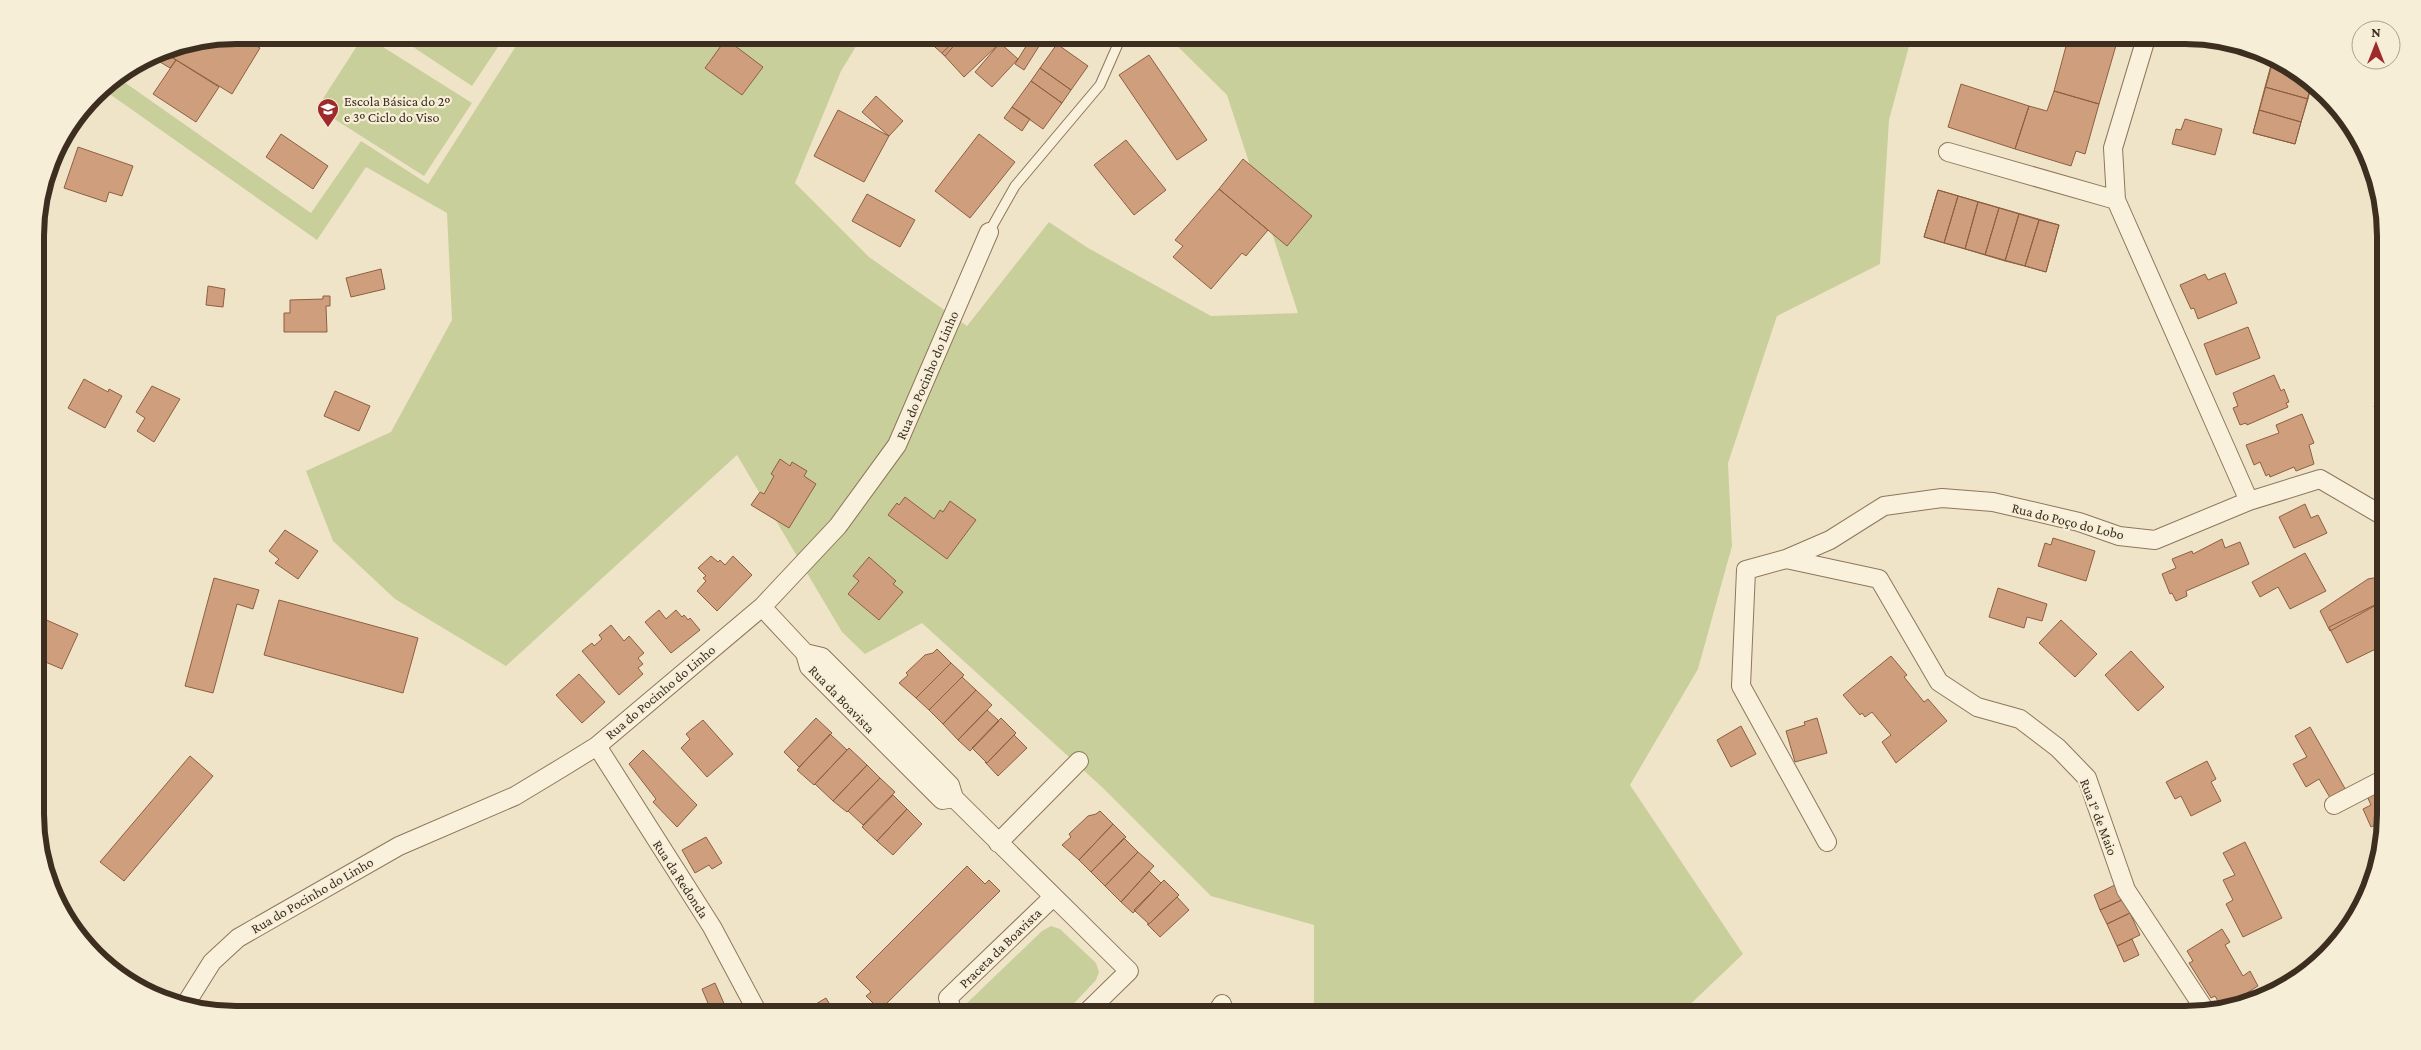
<svg xmlns="http://www.w3.org/2000/svg" width="2421" height="1050" font-family="'Crimson Pro',serif">
	<style>
		.green { fill: #c9cf9b }
		.building { fill: #cf9f7d; stroke: #8d5f41 }
		.lines { fill: none; stroke-linecap: round; stroke-linejoin: round }
		.lane-casing { stroke: #8d765c; stroke-width: 11 }
		.street-casing { stroke: #8d765c; stroke-width: 20 }
		.lane { stroke: #faf1dc; stroke-width: 9 }
		.street { stroke: #faf1dc; stroke-width: 18 }
		.labels { text-anchor: middle; stroke-width: 4.5; stroke-linejoin: round; paint-order: stroke }
		.poi-label { font-size: 14px; fill: #3d2e20; stroke: #f7eed8; text-anchor: start }
		.street-label { font-size: 14px; fill: #3d2e20; stroke: #f7eed8 }
		.rim { fill: none; stroke: #3d2e20; stroke-width: 6 }
	</style>
	<rect width="100%" height="100%" fill="#f0e4c8"/>
	<path class="green" d="M 301,35 L 321,35 L 314,47 Z
		M 364,35 L 472,103 L 424,176 L 317,108 Z
		M 395,35 L 506,35 L 472,86 Z
		M 523,35 L 863,35 L 841,71 L 795,183 L 869,257 L 967,326 L 1049,222 L 1088,248 L 1211,316 L 1298,313 L 1227,95 L 1166,35 L 1912,35 L 1889,120 L 1880,264 L 1777,316 L 1728,463 L 1732,546 L 1698,669 L 1630,785 L 1743,954 L 1679,1015 L 1314,1015 L 1314,925 L 1211,896 L 1103,788 L 922,623 L 865,654 L 842,632 L 737,455 L 506,666 L 395,599 L 333,541 L 306,471 L 391,432 L 452,320 L 447,213 L 366,167 L 317,240 L 101,88 L 117,77 L 311,213 L 361,141 L 428,184 Z
		M 1051,926 L 1060,929 L 1096,963 L 1099,972 L 1096,980 L 1063,1015 L 969,1015 L 966,1004 L 1042,931 Z"/>
	<path class="building" d="M 236,35 L 260,48 L 232,94 L 160,50 Z
		M 929,35 L 963,35 L 945,56 L 926,39 Z
		M 961,35 L 992,35 L 1000,43 L 964,77 L 942,53 Z
		M 1033,35 L 1046,35 L 1024,70 L 1015,64 Z
		M 2069,35 L 2119,35 L 2099,104 L 2054,91 Z
		M 726,39 L 763,67 L 742,95 L 705,68 Z
		M 1000,43 L 1018,59 L 992,87 L 975,72 Z
		M 1057,44 L 1088,66 L 1071,90 L 1040,68 Z
		M 160,50 L 176,60 L 170,68 L 150,56 Z
		M 1149,55 L 1207,140 L 1177,160 L 1119,75 Z
		M 2274,57 L 2301,73 L 2271,65 Z
		M 2274,57 L 2312,82 L 2295,144 L 2253,133 Z
		M 176,60 L 219,87 L 196,122 L 153,94 Z
		M 2271,65 L 2307,76 L 2312,82 L 2308,99 L 2265,87 Z
		M 1040,68 L 1071,90 L 1062,103 L 1031,81 Z
		M 1031,81 L 1062,103 L 1043,129 L 1012,107 Z
		M 1961,84 L 2029,106 L 2015,149 L 1948,127 Z
		M 2265,87 L 2308,99 L 2301,122 L 2259,110 Z
		M 2054,91 L 2099,104 L 2085,154 L 2076,151 L 2071,166 L 2015,149 L 2029,106 L 2047,111 Z
		M 876,96 L 903,121 L 889,136 L 862,112 Z
		M 1012,107 L 1030,119 L 1022,131 L 1004,118 Z
		M 838,110 L 889,136 L 864,182 L 814,156 Z
		M 2259,110 L 2301,122 L 2295,144 L 2253,133 Z
		M 2185,119 L 2222,129 L 2215,155 L 2172,144 L 2176,129 L 2181,130 Z
		M 281,134 L 328,166 L 313,189 L 266,157 Z
		M 979,134 L 1015,162 L 970,218 L 935,191 Z
		M 1126,140 L 1166,190 L 1134,215 L 1094,165 Z
		M 78,147 L 133,166 L 122,196 L 109,192 L 106,202 L 64,188 Z
		M 1243,159 L 1312,216 L 1287,246 L 1219,189 Z
		M 1219,189 L 1268,230 L 1246,256 L 1242,253 L 1211,289 L 1173,257 L 1183,246 L 1175,240 Z
		M 1938,190 L 1958,196 L 1944,243 L 1924,237 Z
		M 1938,190 L 2059,225 L 2046,272 L 1924,237 Z
		M 867,194 L 915,220 L 900,247 L 852,221 Z
		M 1958,196 L 1978,202 L 1965,249 L 1944,243 Z
		M 1978,202 L 1999,208 L 1985,255 L 1965,249 Z
		M 1999,208 L 2019,214 L 2005,261 L 1985,255 Z
		M 2019,214 L 2039,220 L 2025,266 L 2005,261 Z
		M 2039,220 L 2059,225 L 2046,272 L 2025,266 Z
		M 381,269 L 385,289 L 351,297 L 346,278 Z
		M 2225,273 L 2237,303 L 2198,319 L 2194,308 L 2191,309 L 2180,285 L 2205,274 L 2208,280 Z
		M 208,286 L 225,289 L 223,307 L 206,305 Z
		M 323,296 L 330,296 L 330,306 L 326,306 L 327,332 L 284,332 L 284,313 L 290,313 L 290,300 L 323,299 Z
		M 2248,327 L 2260,358 L 2216,375 L 2204,344 Z
		M 2274,375 L 2281,391 L 2284,389 L 2289,402 L 2286,403 L 2288,407 L 2247,425 L 2246,423 L 2240,425 L 2233,408 L 2238,406 L 2233,393 Z
		M 84,379 L 108,392 L 109,389 L 122,396 L 105,428 L 68,408 Z
		M 152,386 L 180,399 L 154,442 L 137,431 L 145,418 L 136,412 Z
		M 335,391 L 370,406 L 359,431 L 324,416 Z
		M 2385,401 L 2385,430 L 2374,406 Z
		M 2302,414 L 2314,443 L 2309,445 L 2314,464 L 2296,471 L 2294,467 L 2270,477 L 2269,474 L 2266,476 L 2260,462 L 2254,465 L 2246,445 L 2279,433 L 2276,425 Z
		M 780,459 L 790,466 L 792,462 L 807,471 L 804,476 L 816,484 L 789,528 L 751,505 L 760,492 L 764,494 L 774,476 L 771,474 Z
		M 905,497 L 934,519 L 940,510 L 943,512 L 950,501 L 976,520 L 947,559 L 888,515 L 897,503 L 899,505 Z
		M 2305,504 L 2311,518 L 2318,515 L 2327,533 L 2294,548 L 2279,517 Z
		M 285,530 L 318,551 L 298,579 L 275,563 L 279,559 L 269,551 Z
		M 2053,538 L 2095,551 L 2086,581 L 2038,566 L 2045,543 L 2051,545 Z
		M 2222,539 L 2225,548 L 2240,542 L 2249,564 L 2186,591 L 2187,596 L 2176,601 L 2172,593 L 2170,594 L 2162,574 L 2176,568 L 2172,559 L 2192,551 L 2193,554 Z
		M 2305,553 L 2326,591 L 2290,609 L 2278,587 L 2260,597 L 2252,582 Z
		M 711,556 L 718,562 L 720,560 L 725,565 L 733,556 L 752,575 L 717,611 L 697,591 L 706,581 L 703,578 L 706,576 L 698,568 Z
		M 869,557 L 896,581 L 893,584 L 903,592 L 879,620 L 848,594 L 859,581 L 853,576 Z
		M 2384,576 L 2385,600 L 2330,631 L 2320,611 L 2368,579 Z
		M 214,578 L 259,590 L 253,609 L 237,604 L 213,693 L 185,686 Z
		M 1998,588 L 2047,604 L 2042,621 L 2027,617 L 2024,628 L 1989,617 Z
		M 279,600 L 418,638 L 403,693 L 264,655 Z
		M 2385,600 L 2386,644 L 2347,663 L 2329,627 Z
		M 659,610 L 666,619 L 676,610 L 682,617 L 684,615 L 688,620 L 690,618 L 700,630 L 671,653 L 645,622 Z
		M 42,618 L 78,634 L 62,669 L 36,658 L 36,630 Z
		M 2061,620 L 2097,654 L 2075,677 L 2039,643 Z
		M 611,625 L 624,641 L 629,636 L 644,653 L 638,658 L 643,664 L 638,668 L 643,674 L 619,695 L 582,651 L 592,643 L 594,646 L 602,639 L 599,635 Z
		M 937,649 L 951,663 L 916,698 L 899,683 L 908,675 L 906,673 L 925,655 L 933,653 Z
		M 2131,651 L 2164,687 L 2138,711 L 2105,675 Z
		M 1891,656 L 1907,675 L 1904,677 L 1924,702 L 1928,699 L 1947,721 L 1896,763 L 1882,742 L 1891,735 L 1872,712 L 1865,717 L 1862,713 L 1860,715 L 1843,695 Z
		M 951,663 L 964,675 L 929,710 L 916,698 Z
		M 579,674 L 605,702 L 582,723 L 556,695 Z
		M 962,677 L 976,690 L 943,724 L 929,710 Z
		M 976,690 L 992,705 L 958,740 L 943,724 Z
		M 987,710 L 999,721 L 970,751 L 958,740 Z
		M 816,718 L 832,733 L 799,767 L 784,752 Z
		M 1001,718 L 1016,733 L 987,763 L 972,748 Z
		M 1817,718 L 1827,753 L 1795,762 L 1786,731 L 1805,725 L 1804,722 Z
		M 703,720 L 733,754 L 707,777 L 681,748 L 690,739 L 686,734 Z
		M 1741,726 L 1756,754 L 1731,767 L 1717,740 Z
		M 2310,727 L 2347,792 L 2332,801 L 2319,779 L 2306,787 L 2293,764 L 2307,757 L 2295,736 Z
		M 830,734 L 847,750 L 814,785 L 797,770 Z
		M 1014,735 L 1027,748 L 998,776 L 985,762 L 987,763 Z
		M 849,748 L 867,765 L 833,801 L 815,784 Z
		M 643,750 L 697,805 L 677,827 L 653,802 L 656,799 L 629,764 Z
		M 190,756 L 213,776 L 124,881 L 100,862 Z
		M 2207,761 L 2216,779 L 2211,782 L 2221,801 L 2191,816 L 2181,796 L 2175,799 L 2166,782 Z
		M 867,765 L 880,778 L 847,812 L 833,801 Z
		M 880,778 L 895,792 L 863,825 L 848,811 Z
		M 2386,786 L 2385,820 L 2371,827 L 2363,809 L 2371,805 L 2367,796 Z
		M 893,795 L 907,809 L 877,841 L 862,827 Z
		M 907,809 L 922,824 L 893,855 L 877,841 Z
		M 1100,811 L 1113,824 L 1079,860 L 1062,845 L 1071,837 L 1069,834 L 1088,816 L 1096,814 Z
		M 1113,824 L 1126,837 L 1091,872 L 1079,860 Z
		M 706,837 L 722,863 L 712,869 L 709,865 L 695,873 L 682,850 Z
		M 1124,838 L 1138,852 L 1105,886 L 1091,872 Z
		M 2245,842 L 2282,918 L 2243,937 L 2226,904 L 2233,900 L 2223,880 L 2235,875 L 2223,853 Z
		M 1138,852 L 1154,866 L 1121,902 L 1105,886 Z
		M 967,866 L 985,884 L 989,880 L 1000,891 L 880,1010 L 866,996 L 871,992 L 856,977 Z
		M 1149,871 L 1161,883 L 1133,913 L 1121,902 Z
		M 1164,880 L 1179,895 L 1149,924 L 1134,910 Z
		M 2117,884 L 2124,899 L 2100,910 L 2094,895 Z
		M 1177,897 L 1189,910 L 1160,937 L 1147,924 L 1149,924 Z
		M 2124,899 L 2130,913 L 2107,924 L 2100,910 Z
		M 2130,913 L 2140,935 L 2117,946 L 2107,924 Z
		M 2222,929 L 2230,942 L 2225,945 L 2243,976 L 2250,971 L 2258,986 L 2222,1008 L 2215,996 L 2211,998 L 2189,963 L 2193,961 L 2187,951 Z
		M 2132,939 L 2139,955 L 2124,962 L 2117,946 Z
		M 715,983 L 729,1015 L 713,1015 L 702,989 Z
		M 826,998 L 836,1015 L 797,1015 Z
		M 1761,1006 L 1766,1015 L 1746,1015 Z"/>
	<g class="lines">
		<g class="lane-casing">
			<path id="lane" d="M 989,232 L 1015,186 L 1100,85 L 1122,35"/>
		</g>
		<g class="street-casing">
			<path id="street" d="M 2147,35 L 2113,148 L 2116,200 L 2249,501
				M 1948,152 L 2116,200
				M 1786,559 L 1879,579 L 1939,682 L 1977,707 L 2020,719 L 2058,748 L 2087,778 L 2126,890 L 2207,1013
				M 762,607 L 805,653 L 809,667 L 942,800 L 954,798
				M 805,653 L 822,657 L 950,785 L 954,798 L 1129,971 L 1084,1015
				M 597,746 L 712,927 L 759,1015
				M 2334,805 L 2386,778
				M 1827,842 L 1741,686 L 1746,570 L 1786,559 L 1830,540 L 1884,506 L 1942,498 L 1993,502 L 2079,522 L 2119,536 L 2155,540 L 2249,501 L 2320,479 L 2385,517
				M 998,843 L 1079,761
				M 185,1005 L 212,962 L 238,938 L 399,846 L 515,796 L 563,767 L 597,746 L 762,607 L 838,526 L 897,445 L 989,232
				M 954,1015 L 948,998 L 1052,898
				M 1215,1015 L 1222,1004"/>
		</g>
		<use href="#lane" class="lane"/>
		<use href="#street" class="street"/>
	</g>
	<defs>
		<g id="school-pin" transform="scale(1.125)"><path d="M0 17L-7.5 6A9.5 9.5 0 1 1 7.5 6Z" fill="#9e2a2b" stroke="#f7eed8"/><path d="M0-5L7-2L0 1L-7-2ZM-4 1L0 2.5L4 1V4Q0 6-4 4Z" fill="#fff"/></g>
	</defs>
	<g fill-rule="evenodd">
		<use href="#school-pin" x="328" y="109"/>
	</g>
	<g class="labels">
		<g class="poi-label">
			<text x="344" y="106">Escola Básica do 2º<tspan x="344" dy="16">e 3º Ciclo do Viso</tspan></text>
		</g>
		<g class="street-label">
			<text transform="translate(927 375) rotate(-67)" y="5">Rua do Pocinho do Linho</text>
			<text transform="translate(2068 521) rotate(14)" y="5">Rua do Poço do Lobo</text>
			<text transform="translate(660 692) rotate(-40)" y="5">Rua do Pocinho do Linho</text>
			<text transform="translate(842 699) rotate(46)" y="5">Rua da Boavista</text>
			<text transform="translate(2099 817) rotate(69)" y="5">Rua 1° de Maio</text>
			<text transform="translate(681 879) rotate(57)" y="5">Rua da Redonda</text>
			<text transform="translate(312 895) rotate(-30)" y="5">Rua do Pocinho do Linho</text>
			<text transform="translate(1000 948) rotate(-44)" y="5">Praceta da Boavista</text>
		</g>
	</g>
	<path d="M0 0H2421V1050H0ZM236 44H2185A192 192 0 0 1 2377 236V814A192 192 0 0 1 2185 1006H236A192 192 0 0 1 44 814V236A192 192 0 0 1 236 44Z" fill="#f7eed8" fill-rule="evenodd"/>
	<path class="rim" d="M236 44H2185A192 192 0 0 1 2377 236V814A192 192 0 0 1 2185 1006H236A192 192 0 0 1 44 814V236A192 192 0 0 1 236 44Z"/>
	<g transform="translate(2376 45)"><circle r="24" fill="#f7eed8" stroke="#ada18e"/>
	<path d="M0-4L9 19L0 12L-9 19Z" fill="#9e2a2b"/>
	<text y="-8" font-size="14" font-weight="bold" text-anchor="middle" fill="#3d2e20">N</text>
	</g>
</svg>
